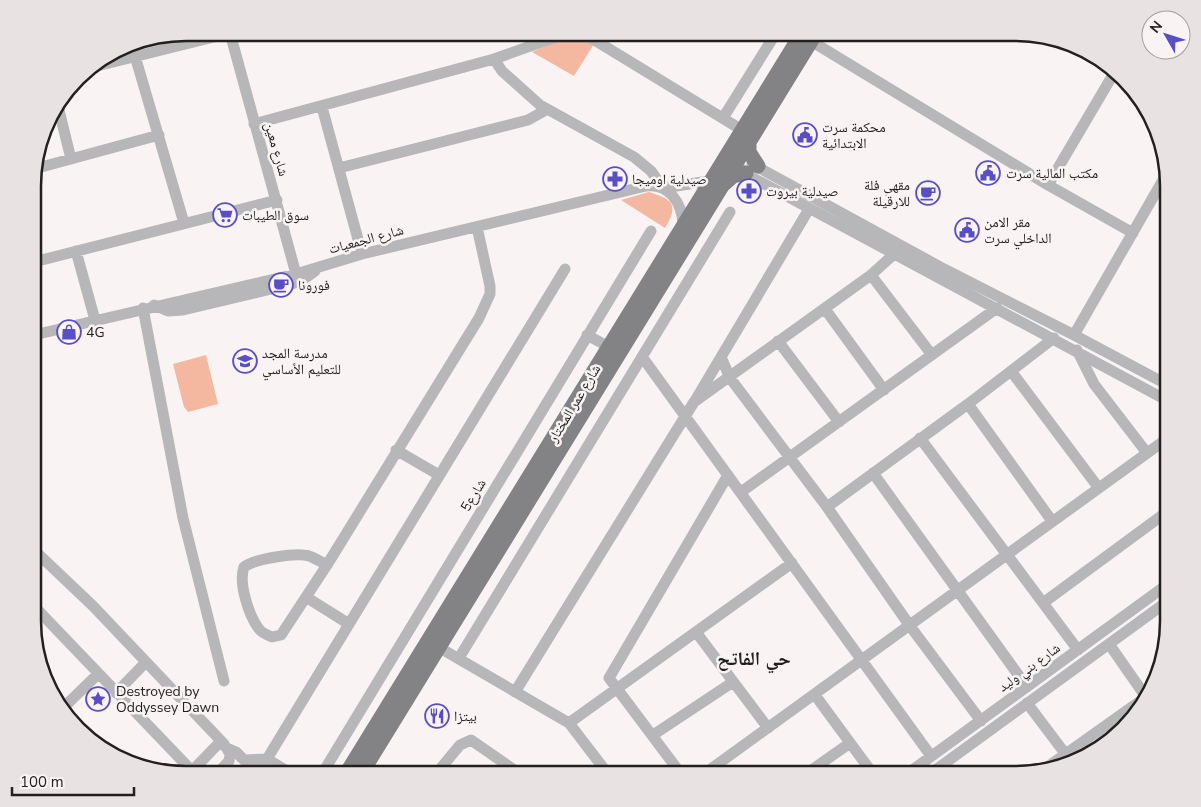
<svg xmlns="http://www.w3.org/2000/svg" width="1201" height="807" font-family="'Nunito Sans','Noto Naskh Arabic',sans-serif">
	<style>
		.green { fill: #f4b79f }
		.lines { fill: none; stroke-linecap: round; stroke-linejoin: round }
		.minor { stroke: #b7b7b9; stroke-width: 11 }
		.major { stroke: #838386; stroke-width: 15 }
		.labels { text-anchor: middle; stroke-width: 5; stroke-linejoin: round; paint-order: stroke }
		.poi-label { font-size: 14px; fill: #21201f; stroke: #f9f4f3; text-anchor: start }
		.street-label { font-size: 14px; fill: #21201f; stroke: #f9f4f3 }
		.district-label { font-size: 19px; font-weight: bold; fill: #21201f; stroke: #f9f4f3 }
		.rim { fill: none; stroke: #21201f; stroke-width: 2.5 }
	</style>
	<rect width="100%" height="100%" fill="#f9f4f3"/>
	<path class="green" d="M 576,33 L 584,36 L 594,44 L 574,76 L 532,52 Z
		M 649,192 C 673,199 679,205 665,228 L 621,200 Z
		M 206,355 L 218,404 L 188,412 L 184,407 L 173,364 Z
		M 262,759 L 288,774 L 235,774 L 248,761 Z"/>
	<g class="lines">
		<path class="minor" d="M 230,33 L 296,274
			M 583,33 L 742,130
			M 811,41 L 1048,185 L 1133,233
			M 135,56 L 184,223
			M 494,59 L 502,71 L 540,105 L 634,157 L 651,171 L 663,188 L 709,181 L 714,183
			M 89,68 L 230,33
			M 58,106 L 71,159
			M 322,107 L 362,254
			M 723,118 L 776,33
			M 254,124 L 494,59 L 567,33
			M 752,164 L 944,269 L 1074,335 L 1168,385
			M 339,168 L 528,120 L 546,110
			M 740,168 L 753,178 L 1168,401
			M 34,169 L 159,135
			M 1048,185 L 1114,73
			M 76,251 L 95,320
			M 34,262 L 277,200
			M 871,275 L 932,355
			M 154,305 L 168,311 L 183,310 L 292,284 L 304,279 L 315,271
			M 143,308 L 183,518 L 224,681
			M 825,309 L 884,390
			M 34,335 L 296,274 L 362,254 L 646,186 C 669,183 682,203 683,224
			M 587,335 L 609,347
			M 1074,335 L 1167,173
			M 778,341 L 839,422
			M 1077,350 L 1094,384 L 1147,453
			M 721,357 L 730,378 L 827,507 L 910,626 L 981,721
			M 643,358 L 931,756
			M 1011,371 L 1098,487
			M 696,399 L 809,209
			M 968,404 L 1052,521
			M 920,438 L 1078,650
			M 396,450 L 439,475
			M 873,473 L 1027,687
			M 741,492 L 997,308
			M 827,507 L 968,404 L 1054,338
			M 34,550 L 93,606 L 224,744 L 230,754 L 229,761 L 217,774
			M 327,565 C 321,562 315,558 309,556 C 297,552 254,559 244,567 C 238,583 249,616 259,629 C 262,633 267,635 272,637 L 281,635 L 327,565 L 479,318 L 490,294 L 490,286 L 477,227
			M 306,597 L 349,624
			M 1043,603 L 1168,511
			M 34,606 L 192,771
			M 696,632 L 768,728
			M 1109,644 L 1146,697
			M 440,648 L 569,723 L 608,774
			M 459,658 L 730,212
			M 515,692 L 694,402 L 871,275 L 893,255
			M 116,693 L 146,662
			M 815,695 L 873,774
			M 1027,703 L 1070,760
			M 63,708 L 98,674
			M 569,723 L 792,563
			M 653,735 L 733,682
			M 229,749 L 236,752 L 244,760 L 267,759 L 292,774
			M 267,759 L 565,269
			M 1046,768 L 1146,697
			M 195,774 L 192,771 L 221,741
			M 322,774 L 651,231
			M 436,774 L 460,745 L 471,740 L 520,774
			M 681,774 L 609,678 L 728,475
			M 704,774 L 1168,438
			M 806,774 L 850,743
			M 907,774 L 1168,584
			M 930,774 L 1168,601"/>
		<path class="major" d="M 749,140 L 749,152 L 758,166
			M 723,185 L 733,176 L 746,173
			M 346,774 L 802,33
			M 361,774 L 816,33"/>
	</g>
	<defs>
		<g id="civic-ring" transform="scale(1.25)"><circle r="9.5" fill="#f9f4f3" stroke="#584fc7" stroke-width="1.5"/><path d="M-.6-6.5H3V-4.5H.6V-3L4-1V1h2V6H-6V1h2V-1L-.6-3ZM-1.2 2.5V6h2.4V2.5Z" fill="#584fc7"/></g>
		<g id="pharmacy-ring" transform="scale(1.25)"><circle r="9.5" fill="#f9f4f3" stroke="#584fc7" stroke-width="1.5"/><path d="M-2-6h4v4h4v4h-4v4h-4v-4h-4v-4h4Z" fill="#584fc7"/></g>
		<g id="cafe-ring" transform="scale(1.25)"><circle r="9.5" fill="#f9f4f3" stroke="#584fc7" stroke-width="1.5"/><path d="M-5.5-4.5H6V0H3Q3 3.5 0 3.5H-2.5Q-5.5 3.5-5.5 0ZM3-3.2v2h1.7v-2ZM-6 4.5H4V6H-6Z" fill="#584fc7"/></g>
		<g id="supermarket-ring" transform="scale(1.25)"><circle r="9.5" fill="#f9f4f3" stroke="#584fc7" stroke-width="1.5"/><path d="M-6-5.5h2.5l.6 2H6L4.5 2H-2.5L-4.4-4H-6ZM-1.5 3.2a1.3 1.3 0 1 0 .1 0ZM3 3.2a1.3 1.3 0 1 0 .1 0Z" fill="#584fc7"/></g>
		<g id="shop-ring" transform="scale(1.25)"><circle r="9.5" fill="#f9f4f3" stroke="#584fc7" stroke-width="1.5"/><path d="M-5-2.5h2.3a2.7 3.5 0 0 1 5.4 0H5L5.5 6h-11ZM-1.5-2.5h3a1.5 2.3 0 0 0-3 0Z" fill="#584fc7"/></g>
		<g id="school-ring" transform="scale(1.25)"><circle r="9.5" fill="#f9f4f3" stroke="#584fc7" stroke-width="1.5"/><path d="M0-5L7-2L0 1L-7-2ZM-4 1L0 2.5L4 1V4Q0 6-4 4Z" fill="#584fc7"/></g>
		<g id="sight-ring" transform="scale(1.25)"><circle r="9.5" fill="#f9f4f3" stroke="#584fc7" stroke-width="1.5"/><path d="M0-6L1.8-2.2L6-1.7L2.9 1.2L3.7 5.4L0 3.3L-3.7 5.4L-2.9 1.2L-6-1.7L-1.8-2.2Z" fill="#584fc7"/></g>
		<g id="restaurant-ring" transform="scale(1.25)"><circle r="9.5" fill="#f9f4f3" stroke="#584fc7" stroke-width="1.5"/><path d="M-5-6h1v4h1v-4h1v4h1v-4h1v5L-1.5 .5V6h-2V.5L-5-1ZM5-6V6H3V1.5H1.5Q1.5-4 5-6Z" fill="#584fc7"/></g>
	</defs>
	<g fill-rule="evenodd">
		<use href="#civic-ring" x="805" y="135"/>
		<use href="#civic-ring" x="988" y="173"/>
		<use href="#pharmacy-ring" x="615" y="179"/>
		<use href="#pharmacy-ring" x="749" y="191"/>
		<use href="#cafe-ring" x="928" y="193"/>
		<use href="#supermarket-ring" x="225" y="215"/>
		<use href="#civic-ring" x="967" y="230"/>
		<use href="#cafe-ring" x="281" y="285"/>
		<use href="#shop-ring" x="69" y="332"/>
		<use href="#school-ring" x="245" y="361"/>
		<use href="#sight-ring" x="98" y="699"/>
		<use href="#restaurant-ring" x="437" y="716"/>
	</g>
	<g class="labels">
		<g class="poi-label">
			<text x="822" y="132">محكمة سرت<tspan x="822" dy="16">الابتدائية</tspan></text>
			<text x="1006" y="178">مكتب المالية سرت</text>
			<text x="632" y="184">صيدلية اوميجا</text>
			<text x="910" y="190" text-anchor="end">مقهي فلة<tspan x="910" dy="16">للارقيلة</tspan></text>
			<text x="766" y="196">صيدلية بيروت</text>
			<text x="242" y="220">سوق الطيبات</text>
			<text x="984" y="227">مقر الامن<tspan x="984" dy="16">الداخلي سرت</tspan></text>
			<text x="298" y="290">فورونا</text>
			<text x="86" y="337">4G</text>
			<text x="262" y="358">مدرسة المجد<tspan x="262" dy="16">للتعليم الأساسي</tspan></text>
			<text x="116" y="696">Destroyed by<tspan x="116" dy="16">Oddyssey Dawn</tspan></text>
			<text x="454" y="721">بيتزا</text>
		</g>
		<g class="street-label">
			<text transform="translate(277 149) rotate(74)" y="5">شارع معين</text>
			<text transform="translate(366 239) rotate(-15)" y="5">شارع الجمعيات</text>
			<text transform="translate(574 403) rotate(-59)" y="5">شارع عمر المختار</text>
			<text transform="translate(473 495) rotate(-59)" y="5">شارع5</text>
			<text transform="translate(1029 667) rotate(-36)" y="5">شارع بني وليد</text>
		</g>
		<g class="district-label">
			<text x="754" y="665">حي الفاتح</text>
		</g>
	</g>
	<path d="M0 0H1201V807H0ZM186 41H1015A145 145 0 0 1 1160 186V621A145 145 0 0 1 1015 766H186A145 145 0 0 1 41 621V186A145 145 0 0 1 186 41Z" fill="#e8e3e2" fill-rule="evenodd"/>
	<path class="rim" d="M186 41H1015A145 145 0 0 1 1160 186V621A145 145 0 0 1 1015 766H186A145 145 0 0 1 41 621V186A145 145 0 0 1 186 41Z"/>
	<g transform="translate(1166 35) rotate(309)"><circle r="24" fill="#f9f4f3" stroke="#a39f9e"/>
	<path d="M0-4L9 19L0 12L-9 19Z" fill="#584fc7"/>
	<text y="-8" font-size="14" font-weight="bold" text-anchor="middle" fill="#21201f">N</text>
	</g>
	<path d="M12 787v8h122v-8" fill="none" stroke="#21201f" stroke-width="2.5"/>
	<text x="20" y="787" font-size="15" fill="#21201f" stroke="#f9f4f3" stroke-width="4" paint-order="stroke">100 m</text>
</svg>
